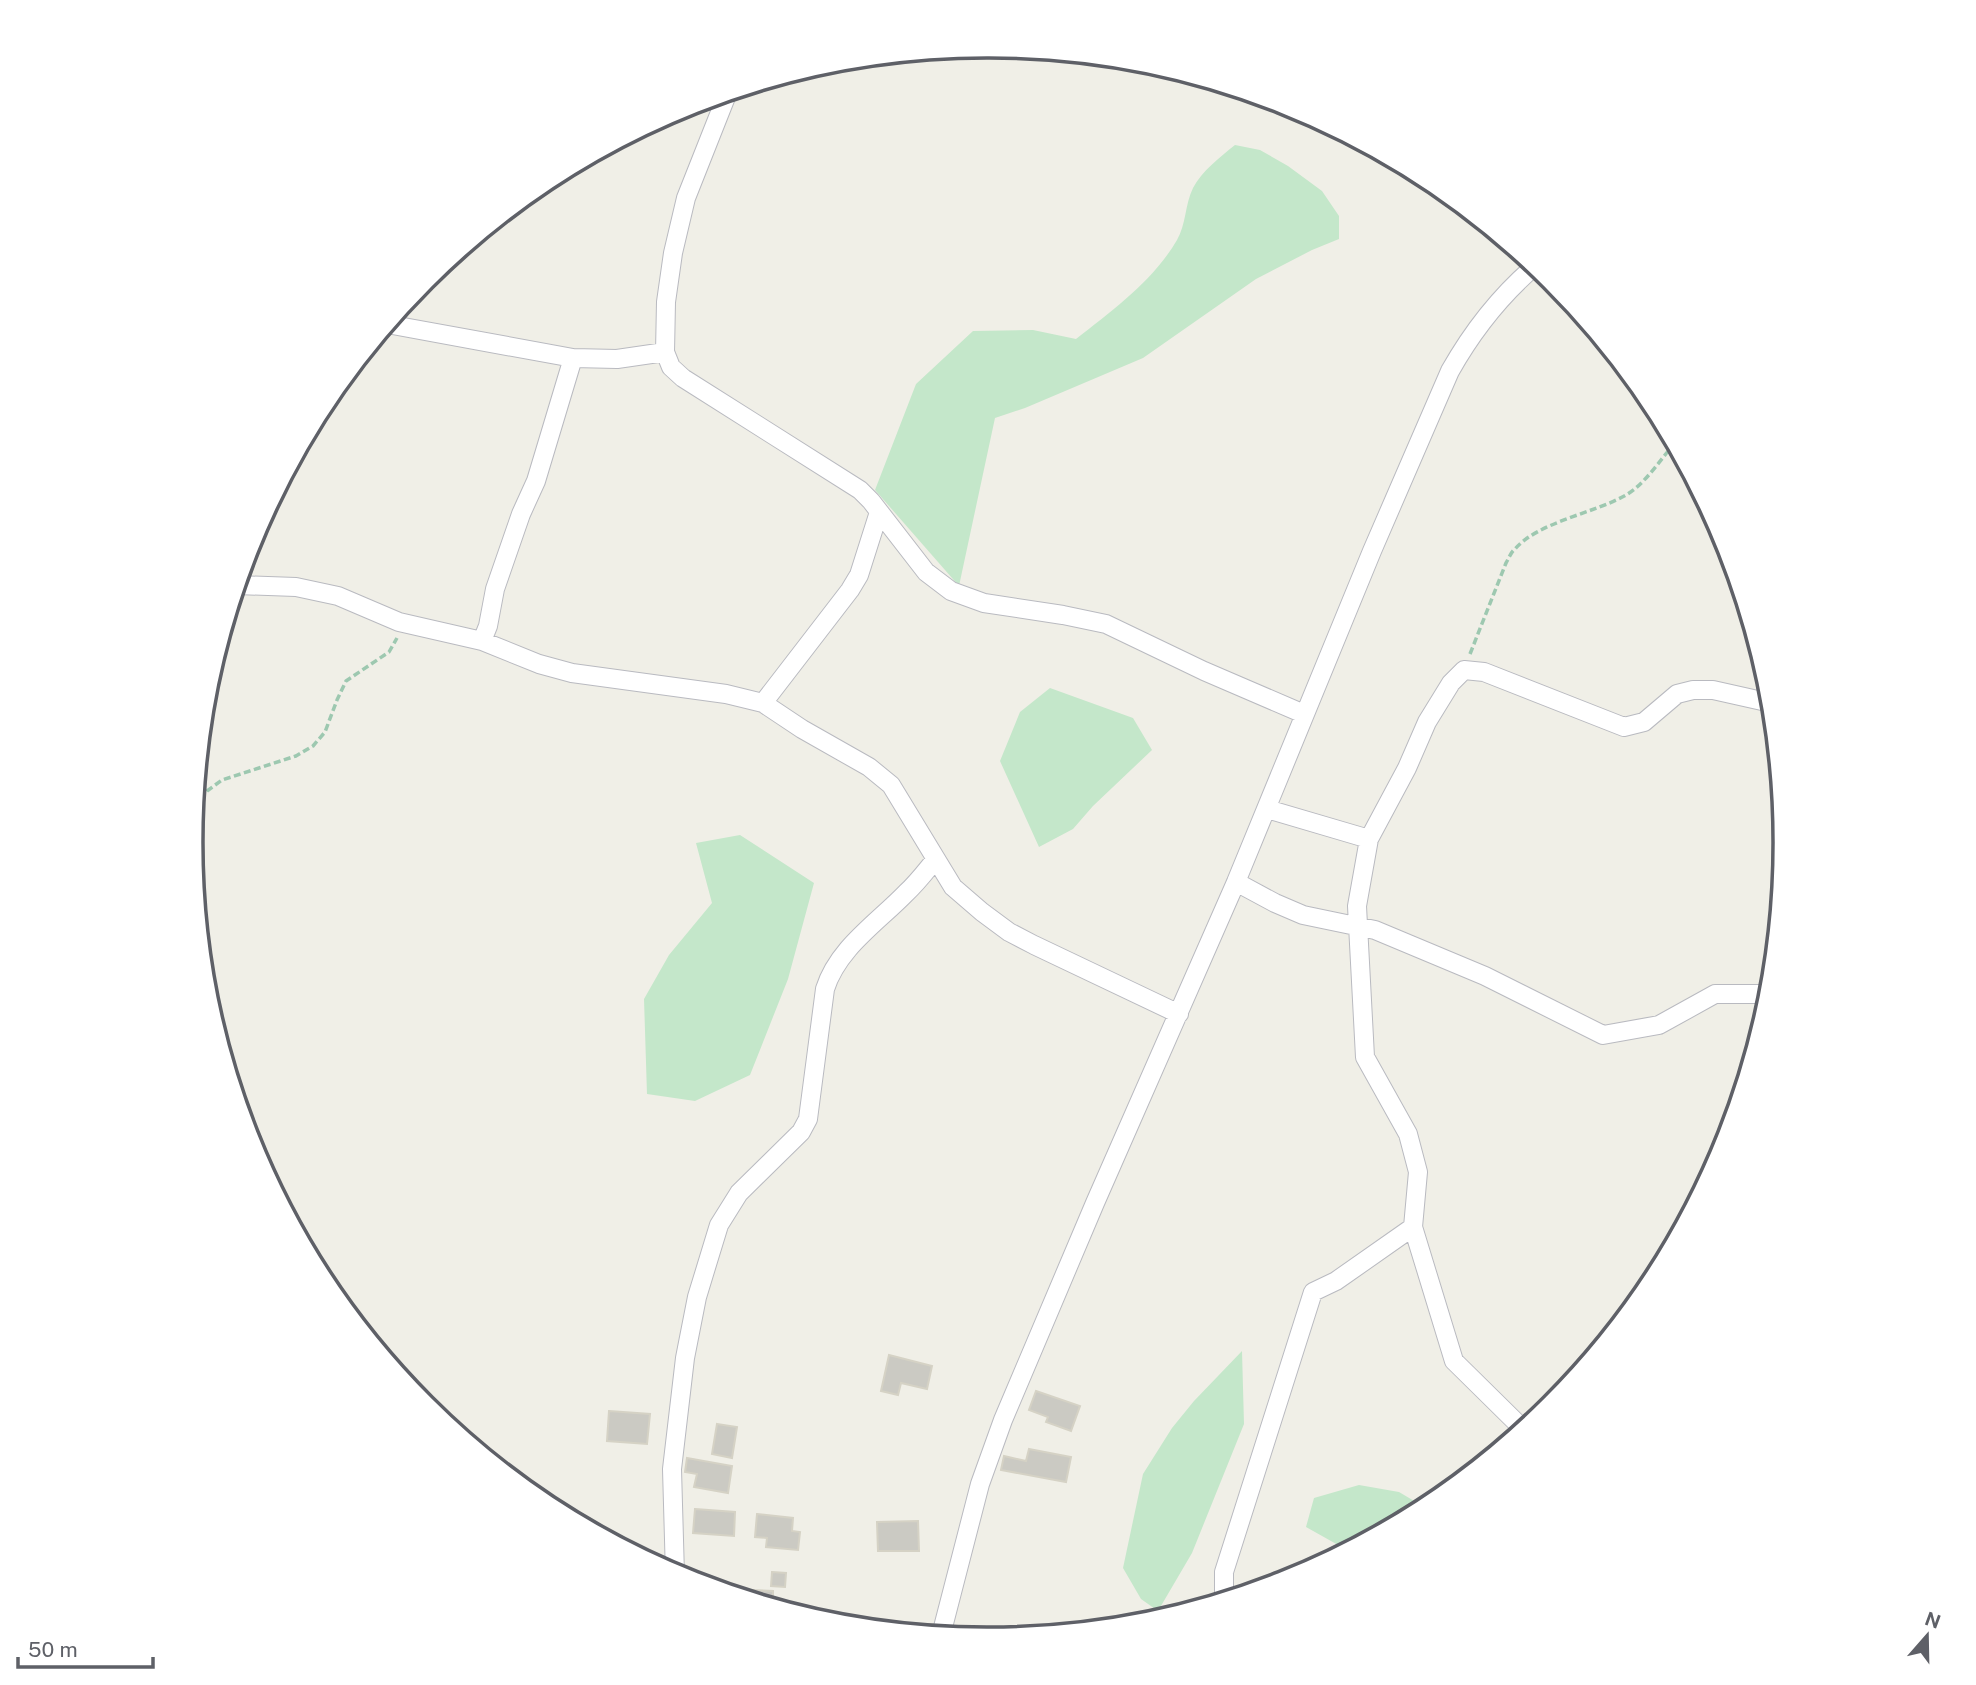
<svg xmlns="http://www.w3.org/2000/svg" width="1976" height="1685" font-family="'Public Sans',sans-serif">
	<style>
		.green { fill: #c4e7ca }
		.building { fill: #cbcac3; stroke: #d5d2c5; stroke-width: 2 }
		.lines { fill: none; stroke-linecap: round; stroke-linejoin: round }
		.minor-casing { stroke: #b9bac0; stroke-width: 20 }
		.path { stroke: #9dc8b0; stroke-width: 3.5; stroke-dasharray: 7 3.5; stroke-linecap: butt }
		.minor { stroke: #fff; stroke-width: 18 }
		.rim { fill: none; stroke: #5e6067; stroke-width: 3.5 }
	</style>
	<rect width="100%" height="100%" fill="#f0efe7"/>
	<path class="green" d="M 1235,145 L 1260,150 L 1288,166 L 1322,191 L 1339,216 L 1339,239 L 1312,250 L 1256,279 L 1143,358 L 1025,408 L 995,418 L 959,586 L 875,490 L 916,384 L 973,331 L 1033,330 L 1076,339 C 1113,310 1153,281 1177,240 C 1186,225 1185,204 1193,188 C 1202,171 1220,157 1235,145 Z
		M 1050,688 L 1133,718 L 1152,750 L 1093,806 L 1073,829 L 1039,847 L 1000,761 L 1020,712 Z
		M 740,835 L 814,883 L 788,979 L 750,1075 L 695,1101 L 647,1094 L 644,999 L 669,955 L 712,903 L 696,843 Z
		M 1242,1351 L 1244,1424 L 1192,1553 L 1158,1611 L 1141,1599 L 1123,1568 L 1143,1474 L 1172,1428 L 1194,1401 Z
		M 1359,1485 L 1399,1492 L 1426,1508 L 1347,1550 L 1306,1527 L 1314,1498 Z"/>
	<path class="building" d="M 889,1355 L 932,1366 L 927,1389 L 901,1383 L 898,1395 L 881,1391 Z
		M 1036,1391 L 1080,1406 L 1071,1431 L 1046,1422 L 1048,1417 L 1029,1410 Z
		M 609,1411 L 650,1414 L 647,1444 L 607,1441 Z
		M 717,1424 L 737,1427 L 732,1458 L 712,1454 Z
		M 1029,1449 L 1071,1457 L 1066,1482 L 1001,1470 L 1004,1456 L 1026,1461 Z
		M 687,1458 L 732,1466 L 728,1493 L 694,1487 L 697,1474 L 685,1472 Z
		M 695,1509 L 735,1512 L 734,1536 L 693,1533 Z
		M 757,1514 L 793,1518 L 792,1531 L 800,1532 L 798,1550 L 766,1547 L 767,1538 L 755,1537 Z
		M 918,1521 L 919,1551 L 878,1551 L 877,1522 Z
		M 772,1572 L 786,1573 L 785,1587 L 771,1586 Z
		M 702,1585 L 737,1587 L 737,1595 Z
		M 750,1590 L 773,1591 L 773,1606 L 750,1599 Z"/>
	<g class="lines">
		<g class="minor-casing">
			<path id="minor" d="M 728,92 L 686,198 L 673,253 L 666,302 L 665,352 L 671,367 L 683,378 L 860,490 L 871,501 L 926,572 L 951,591 L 984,603 L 1063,615 L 1106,624 L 1204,671 L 1304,714
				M 387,324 L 573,358 L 617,359 L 665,352
				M 237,585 L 296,587 L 338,596 L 399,622 L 482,641 L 539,664 L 572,673 L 726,694 L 763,703 L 802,729 L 869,767 L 891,785 L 953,887 L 982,912 L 1009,932 L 1034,945 L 1179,1014
				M 482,641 L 488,626 L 495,589 L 521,514 L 536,481 L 573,358
				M 763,703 L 850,590 L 859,575 L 879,512
				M 1267,809 L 1369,839
				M 1236,882 L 1275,903 L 1303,915 L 1375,930 L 1485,976 L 1603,1035 L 1659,1025 L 1715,994 L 1770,994
				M 1413,1227 L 1454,1361 L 1523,1429
				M 675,1575 L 672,1469 L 685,1358 L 697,1297 L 719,1225 L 739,1193 L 801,1132 L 808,1119 L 825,989 C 838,948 877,923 906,893 C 917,883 926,871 935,860
				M 1224,1600 L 1224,1572 L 1313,1292 L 1336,1281 L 1413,1227 L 1418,1172 L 1408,1134 L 1365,1057 L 1357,906 L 1369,839 L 1407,768 L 1427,722 L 1451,683 L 1464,670 L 1484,672 L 1624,727 L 1644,722 L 1677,694 L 1693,690 L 1713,690 L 1771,703
				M 941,1635 L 980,1484 L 1003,1420 L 1095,1203 L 1236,882 L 1372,551 L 1450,371 C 1472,332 1501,295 1535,266"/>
		</g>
		<path class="path" d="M 1470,654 L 1506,563 C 1509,558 1511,552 1515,549 C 1538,522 1595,513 1626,495 C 1645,484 1660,460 1674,444
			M 194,808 L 207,791 L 222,780 L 296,756 L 313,746 L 325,732 L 337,700 L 346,681 L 389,652 L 397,638"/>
		<use href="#minor" class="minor"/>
	</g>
	<path d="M0 0H1976V1685H0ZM987 58H989A784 784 0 0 1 1773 842V843A784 784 0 0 1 989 1627H987A784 784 0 0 1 203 843V842A784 784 0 0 1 987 58Z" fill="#fff" fill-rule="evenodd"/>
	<path class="rim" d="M987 58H989A784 784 0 0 1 1773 842V843A784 784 0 0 1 989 1627H987A784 784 0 0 1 203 843V842A784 784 0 0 1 987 58Z"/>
	<g transform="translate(1927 1636) rotate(20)" stroke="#ffffff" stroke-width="5" paint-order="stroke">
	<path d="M0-5L12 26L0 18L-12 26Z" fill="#5e6067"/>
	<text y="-10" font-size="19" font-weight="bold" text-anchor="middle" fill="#5e6067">N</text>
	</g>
	<path d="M18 1657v10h135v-10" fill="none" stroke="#5e6067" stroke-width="3.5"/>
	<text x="28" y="1657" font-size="21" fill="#5e6067" stroke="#ffffff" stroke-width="5" paint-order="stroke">50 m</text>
</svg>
